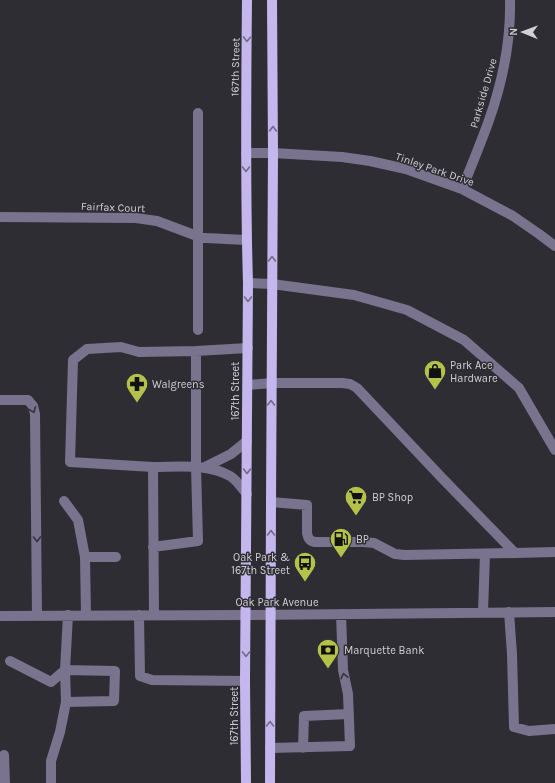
<svg xmlns="http://www.w3.org/2000/svg" width="555" height="783" font-family="Karla,sans-serif">
	<style>
		.lines { fill: none; stroke-linecap: round; stroke-linejoin: round }
		.minor { stroke: #79738d; stroke-width: 10 }
		.major { stroke: #c4b7ed; stroke-width: 10 }
		.oneway { stroke: #726b87 }
		.oneway2 { stroke: #36343d }
		.labels { text-anchor: middle; stroke-width: 3; stroke-linejoin: round; paint-order: stroke }
		.street-label { font-size: 11px; fill: #d1d0d5; stroke: #2e2d34 }
		.poi-label { font-size: 11px; fill: #d1d0d5; stroke: #2e2d34; text-anchor: start }
	</style>
	<rect width="100%" height="100%" fill="#2e2d34"/>
	<g class="lines">
		<path class="minor" d="M 246,153 L 273,153 L 342,157 L 370,161 L 406,169 L 462,189 L 513,216 L 539,234 L 555,246
			M 462,189 C 471,167 480,145 488,123 C 502,84 511,42 510,0
			M 0,217 L 136,218 L 157,221 L 197,236 L 206,238 L 246,240
			M 248,283 L 272,284 L 354,295 L 407,310 L 464,340 L 519,388 L 555,450
			M 198,330 L 198,113
			M 248,385 L 272,383 L 342,383 L 350,384 L 357,388 L 442,478 L 515,553 L 555,552
			M 0,400 L 28,400 L 33,406 L 35,414 L 37,616
			M 153,467 L 70,462 L 73,360 L 87,349 L 121,347 L 139,352 L 196,351 L 248,348
			M 205,467 L 231,454 L 247,441
			M 64,501 L 78,520 L 85,557
			M 271,502 L 307,505 L 307,533 C 308,538 309,541 315,542 L 363,542 L 374,543 L 395,554 L 405,555 L 515,553
			M 153,547 L 198,541 L 196,467 L 196,351
			M 483,612 L 485,554
			M 509,612 L 512,654 L 514,727 L 529,731 L 555,729
			M 86,615 L 85,557 L 116,557
			M 139,615 L 140,676 L 152,680 L 245,681
			M 154,615 L 153,467 C 178,467 208,463 230,476 C 237,480 242,489 247,494
			M 0,616 L 246,615 L 555,612
			M 10,661 L 51,682 L 65,670 L 115,671 L 114,701 L 66,702 L 65,670 L 68,615
			M 270,748 L 350,746 L 348,694 L 343,670 L 341,614
			M 303,748 L 304,716 L 349,714
			M 4,755 L 5,783
			M 51,783 L 51,761 L 60,732 L 66,702"/>
		<path class="major" d="M 246,783 L 245,681 L 248,283 C 245,188 246,94 247,0
			M 270,783 L 271,502 L 273,153 L 272,0"/>
	</g>
	<defs><path id="oneway-chevron" d="M-2-3.5L2.5 0L-2 3.5" fill="none" stroke-width="1.6" stroke-linecap="round" stroke-linejoin="round"/></defs>
	<g class="oneway">
		<use href="#oneway-chevron" transform="translate(247 39) rotate(91)"/>
		<use href="#oneway-chevron" transform="translate(273 129) rotate(-90)"/>
		<use href="#oneway-chevron" transform="translate(246 169) rotate(90)"/>
		<use href="#oneway-chevron" transform="translate(272 259) rotate(-89)"/>
		<use href="#oneway-chevron" transform="translate(248 299) rotate(90)"/>
		<use href="#oneway-chevron" transform="translate(271 403) rotate(-89)"/>
		<use href="#oneway-chevron" transform="translate(247 471) rotate(90)"/>
		<use href="#oneway-chevron" transform="translate(271 533) rotate(-90)"/>
		<use href="#oneway-chevron" transform="translate(246 654) rotate(91)"/>
		<use href="#oneway-chevron" transform="translate(270 724) rotate(-90)"/>
	</g>
	<g class="oneway2">
		<use href="#oneway-chevron" transform="translate(33 410) rotate(68)"/>
		<use href="#oneway-chevron" transform="translate(37 539) rotate(89)"/>
		<use href="#oneway-chevron" transform="translate(344 676) rotate(-102)"/>
	</g>
	<defs>
		<g id="shop-pin" transform="scale(1.15)"><path d="M0 17L-7.5 6A9.5 9.5 0 1 1 7.5 6Z" fill="#b4c24a" stroke="#2e2d34"/><path d="M-5-2.5h2.3a2.7 3.5 0 0 1 5.4 0H5L5.5 6h-11ZM-1.5-2.5h3a1.5 2.3 0 0 0-3 0Z" fill="#111"/></g>
		<g id="pharmacy-pin" transform="scale(1.15)"><path d="M0 17L-7.5 6A9.5 9.5 0 1 1 7.5 6Z" fill="#b4c24a" stroke="#2e2d34"/><path d="M-2-6h4v4h4v4h-4v4h-4v-4h-4v-4h4Z" fill="#111"/></g>
		<g id="supermarket-pin" transform="scale(1.15)"><path d="M0 17L-7.5 6A9.5 9.5 0 1 1 7.5 6Z" fill="#b4c24a" stroke="#2e2d34"/><path d="M-6-5.5h2.5l.6 2H6L4.5 2H-2.5L-4.4-4H-6ZM-1.5 3.2a1.3 1.3 0 1 0 .1 0ZM3 3.2a1.3 1.3 0 1 0 .1 0Z" fill="#111"/></g>
		<g id="fuel-pin" transform="scale(1.15)"><path d="M0 17L-7.5 6A9.5 9.5 0 1 1 7.5 6Z" fill="#b4c24a" stroke="#2e2d34"/><path d="M-5.5-6h7V0h2V4h1.3V-2.5L3-4.5l.8-.8L6-3V5H2.5V1h-1V6h-7ZM-4.2-4.7v3.2H.2V-4.7Z" fill="#111"/></g>
		<g id="bus-pin" transform="scale(1.15)"><path d="M0 17L-7.5 6A9.5 9.5 0 1 1 7.5 6Z" fill="#b4c24a" stroke="#2e2d34"/><path d="M-5-6H5V4H4V6H2V4H-2V6H-4V4H-5ZM-3.5-4V0h7V-4ZM-3.5 1.2v1.5H-2V1.2ZM2 1.2v1.5H3.5V1.2Z" fill="#111"/></g>
		<g id="bank-pin" transform="scale(1.15)"><path d="M0 17L-7.5 6A9.5 9.5 0 1 1 7.5 6Z" fill="#b4c24a" stroke="#2e2d34"/><path d="M-6-4H6V4H-6ZM0-2.3a2.3 2.3 0 1 0 0 4.6a2.3 2.3 0 1 0 0-4.6Z" fill="#111"/></g>
	</defs>
	<g fill-rule="evenodd">
		<use href="#shop-pin" x="435" y="371"/>
		<use href="#pharmacy-pin" x="137" y="384"/>
		<use href="#supermarket-pin" x="356" y="497"/>
		<use href="#fuel-pin" x="341" y="539"/>
		<use href="#bus-pin" x="305" y="563"/>
		<use href="#bank-pin" x="328" y="650"/>
	</g>
	<g class="labels">
		<g class="street-label">
			<text transform="translate(235 67) rotate(-89)" y="4">167th Street</text>
			<text transform="translate(483 93) rotate(-74)" y="4">Parkside Drive</text>
			<text transform="translate(435 169) rotate(19)" y="4">Tinley Park Drive</text>
			<text transform="translate(113 207) rotate(2)" y="4">Fairfax Court</text>
			<text transform="translate(235 391) rotate(-90)" y="4">167th Street</text>
			<text x="277" y="606">Oak Park Avenue</text>
			<text transform="translate(234 716) rotate(-90)" y="4">167th Street</text>
		</g>
		<g class="poi-label">
			<text x="450" y="369">Park Ace<tspan x="450" dy="13">Hardware</tspan></text>
			<text x="152" y="388">Walgreens</text>
			<text x="372" y="501">BP Shop</text>
			<text x="356" y="543">BP</text>
			<text x="290" y="561" text-anchor="end">Oak Park &amp;<tspan x="290" dy="13">167th Street</tspan></text>
			<text x="344" y="654">Marquette Bank</text>
		</g>
	</g>
	<g transform="translate(523 32) rotate(271)" stroke="#2e2d34" stroke-width="3" paint-order="stroke">
	<path d="M0-3L7 15L0 10L-7 15Z" fill="#d1d0d5"/>
	<text y="-6" font-size="11" font-weight="bold" text-anchor="middle" fill="#d1d0d5">N</text>
	</g>
</svg>
